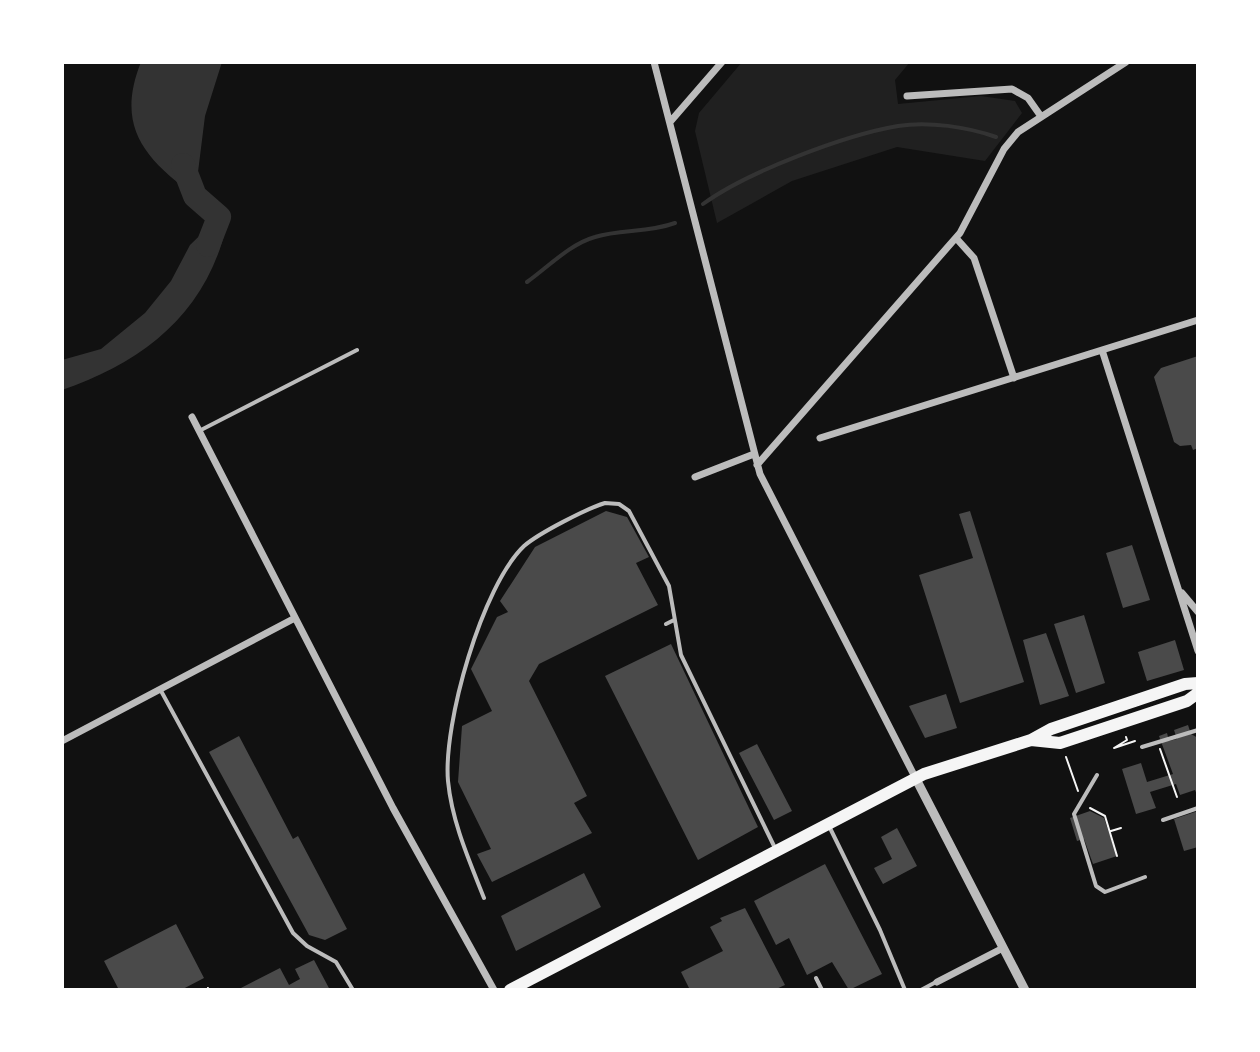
<svg xmlns="http://www.w3.org/2000/svg" width="1260" height="1052" font-family="Manrope,sans-serif">
	<style>
		.green { fill: #202020 }
		.water { fill: #333 }
		.lines { fill: none; stroke-linecap: round; stroke-linejoin: round }
		.stream { stroke: #333; stroke-width: 4 }
		.river { stroke: #333; stroke-width: 24 }
		.building { fill: #4a4a4a }
		.path { stroke: #f5f5f5; stroke-width: 2 }
		.service { stroke: #bcbcbc; stroke-width: 4 }
		.minor { stroke: #bcbcbc; stroke-width: 7 }
		.tertiary { stroke: #bcbcbc; stroke-width: 9 }
		.primary { stroke: #f5f5f5; stroke-width: 12 }
	</style>
	<rect width="100%" height="100%" fill="#111"/>
	<path class="green" d="M 742,62 L 910,62 L 895,80 L 898,104 L 981,96 L 1015,101 L 1022,113 L 985,161 L 897,147 L 792,181 L 717,223 L 695,131 L 699,113 Z"/>
	<path class="water" d="M 141,62 L 222,62 L 205,116 L 195,196 C 145,159 115,127 141,62 Z
		M 219,217 L 225,232 C 203,316 141,363 62,390 L 62,360 L 101,349 L 145,313 L 171,281 L 190,245 Z"/>
	<g class="lines">
		<path class="stream" d="M 703,204 C 747,172 845,135 898,126 C 928,121 968,127 996,137
			M 527,282 C 548,267 570,244 595,237 C 621,229 648,233 675,223"/>
		<path class="river" d="M 183,165 L 195,196 L 219,217 L 208,245"/>
	</g>
	<path class="building" d="M 1198,356 L 1198,448 L 1193,450 L 1191,445 L 1180,446 L 1174,442 L 1154,377 L 1161,368 Z
		M 606,511 L 627,517 L 649,557 L 636,563 L 658,605 L 539,664 L 529,681 L 587,796 L 574,803 L 592,833 L 492,882 L 477,854 L 491,849 L 458,782 L 462,726 L 492,711 L 471,669 L 497,617 L 508,612 L 500,601 L 535,547 Z
		M 970,511 L 1024,682 L 960,703 L 919,575 L 973,558 L 959,514 Z
		M 1132,545 L 1150,600 L 1123,608 L 1106,553 Z
		M 1084,615 L 1105,683 L 1076,693 L 1054,624 Z
		M 1046,633 L 1069,696 L 1040,705 L 1023,640 Z
		M 1175,640 L 1184,670 L 1147,681 L 1138,652 Z
		M 671,644 L 758,827 L 698,860 L 605,676 Z
		M 946,694 L 957,728 L 925,738 L 909,706 Z
		M 1188,725 L 1191,734 L 1198,738 L 1198,797 L 1195,790 L 1180,795 L 1176,784 L 1150,792 L 1156,808 L 1136,814 L 1122,769 L 1141,763 L 1147,782 L 1173,774 L 1159,736 L 1167,733 L 1169,741 L 1177,739 L 1174,730 Z
		M 239,736 L 293,839 L 298,836 L 347,929 L 325,940 L 309,935 L 209,752 Z
		M 757,744 L 792,811 L 774,820 L 739,753 Z
		M 1090,811 L 1104,818 L 1117,856 L 1093,864 L 1084,839 L 1077,841 L 1070,818 Z
		M 1198,811 L 1198,847 L 1184,851 L 1174,819 Z
		M 897,828 L 917,866 L 883,884 L 874,868 L 892,859 L 881,837 Z
		M 825,864 L 882,974 L 849,990 L 832,962 L 807,975 L 789,938 L 776,945 L 754,901 Z
		M 584,873 L 601,907 L 516,951 L 501,916 Z
		M 745,908 L 785,985 L 774,990 L 690,990 L 681,972 L 723,951 L 710,927 L 722,921 L 720,918 Z
		M 176,924 L 204,978 L 181,990 L 119,990 L 104,961 Z
		M 314,960 L 330,990 L 237,990 L 280,968 L 289,985 L 300,979 L 295,969 Z"/>
	<g class="lines">
		<path class="path" d="M 1126,737 L 1127,740 L 1114,748 L 1135,741
			M 1160,749 L 1177,797
			M 1066,757 L 1078,791
			M 1090,808 L 1105,816 L 1117,856
			M 1111,831 L 1121,828
			M 208,988 L 209,990"/>
		<path class="service" d="M 199,431 L 357,350
			M 666,624 L 674,620
			M 160,689 L 293,933 L 307,946 L 336,962 L 353,990
			M 1142,747 L 1198,730
			M 1097,775 L 1074,814 L 1096,886 L 1105,892 L 1145,877
			M 1163,820 L 1198,808
			M 829,826 L 880,930 L 905,990
			M 484,898 C 469,860 452,822 448,781 C 443,724 482,586 524,546 C 539,533 586,509 605,503 L 619,504 L 629,511 L 669,586 L 681,655 L 775,848
			M 816,978 L 822,990
			M 921,990 L 936,982"/>
		<path class="minor" d="M 654,62 L 760,474 L 916,779
			M 907,96 L 1012,89 L 1028,98 L 1040,115
			M 670,122 L 722,62
			M 956,238 L 974,258 L 1014,378
			M 1102,350 L 1198,651
			M 192,417 L 393,808 L 494,990
			M 820,438 L 1198,320
			M 757,465 L 960,233 L 1004,149 L 1018,132 L 1126,62
			M 695,477 L 754,454
			M 1182,593 L 1198,612
			M 62,741 L 295,618
			M 937,982 L 1003,948"/>
		<path class="tertiary" d="M 916,779 L 1025,990"/>
		<path class="primary" d="M 1031,740 L 1060,743 L 1187,701 L 1198,693
			M 510,990 L 924,774 L 1031,740 L 1051,729 L 1185,684 L 1198,683"/>
	</g>
	<rect width="1260" height="1052" fill="none" stroke="#ffffff" stroke-width="128"/>
</svg>
